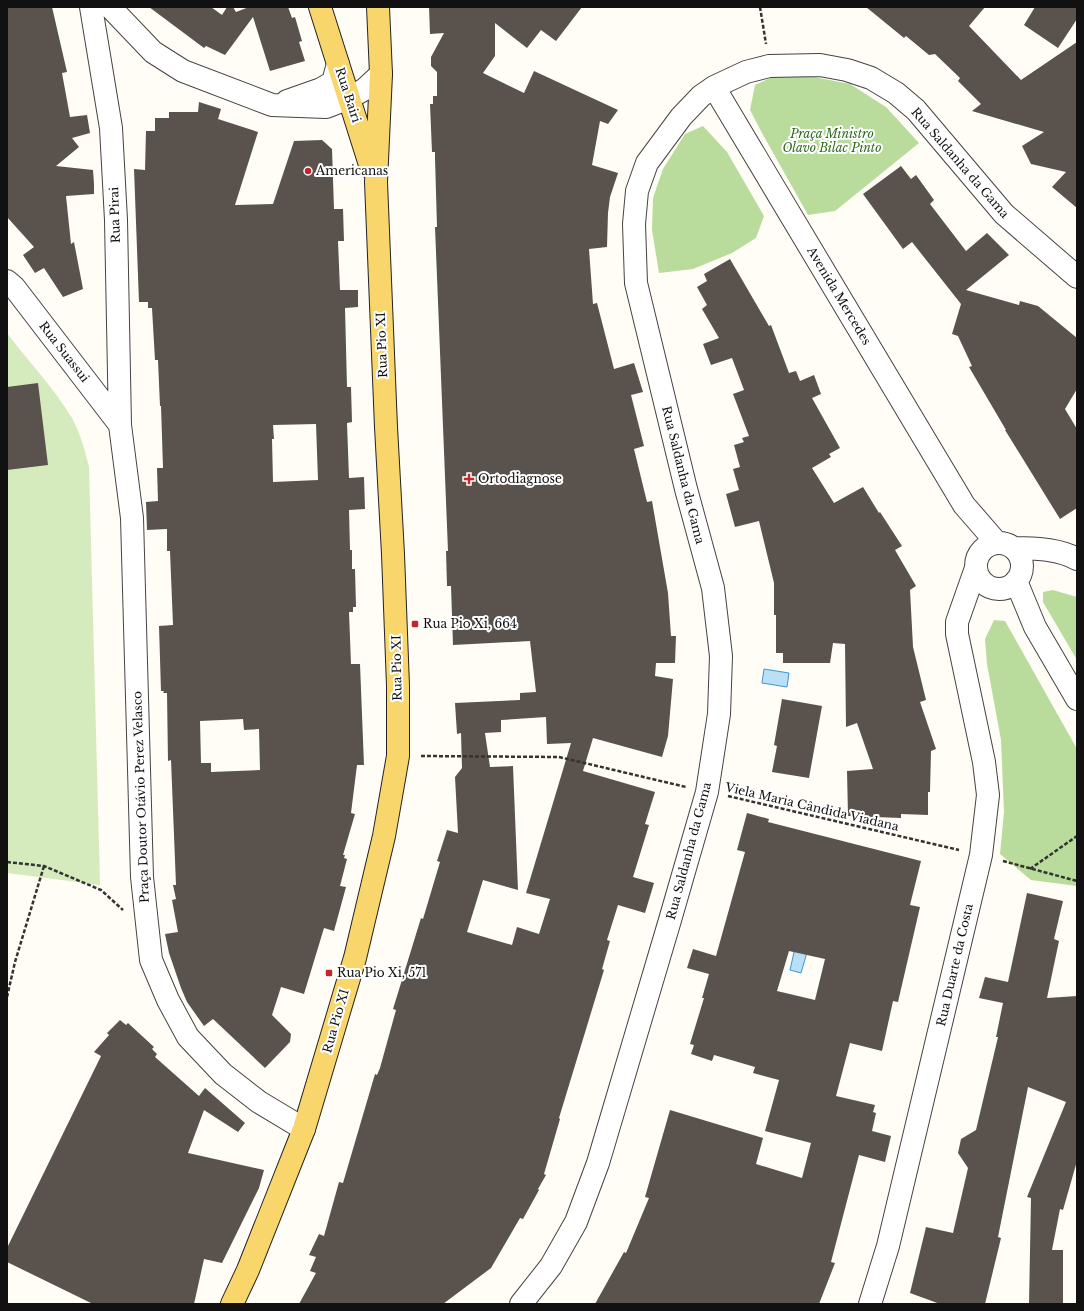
<svg xmlns="http://www.w3.org/2000/svg" width="1084" height="1311" font-family="'Libre Baskerville',serif">
	<style>
		.green { fill: #d5ebbd }
		.forest { fill: #b9dc9c }
		.water { fill: #b9e0f7; stroke: #3f96cf }
		.building { fill: #5a524d; fill-rule: evenodd }
		.lines { fill: none; stroke-linecap: round; stroke-linejoin: round }
		.minor-casing { stroke: #444; stroke-width: 24 }
		.primary-casing { stroke: #222; stroke-width: 24 }
		.path { stroke: #333; stroke-width: 2.5; stroke-dasharray: 4 2; stroke-linecap: butt }
		.minor { stroke: #fff; stroke-width: 22 }
		.primary { stroke: #f9d66b; stroke-width: 22 }
		.poi-dot { fill: #c4262e; stroke: #fff; stroke-width: 1.5 }
		.labels { text-anchor: middle; stroke-width: 4; stroke-linejoin: round; paint-order: stroke }
		.street-label { font-size: 12px; fill: #111; stroke: #fff }
		.park-label { font-size: 12px; font-style: italic; fill: #2f6b1f; stroke: #fff }
		.poi-label { font-size: 12px; fill: #111; stroke: #fff; text-anchor: start }
	</style>
	<rect width="100%" height="100%" fill="#fffdf5"/>
	<path class="green" d="M 7,333 C 28,361 54,388 72,418 C 80,433 85,450 89,467 L 100,885 L 7,873 Z"/>
	<path class="forest" d="M 775,76 L 814,77 L 850,84 L 886,107 L 919,143 L 835,211 L 808,215 L 762,133 L 750,110 L 755,85 Z
		M 703,126 L 727,152 L 764,216 L 756,238 L 732,253 L 693,269 L 659,273 L 652,230 L 653,198 L 663,169 L 685,134 Z
		M 1053,590 L 1077,597 L 1077,660 L 1043,602 L 1043,592 Z
		M 994,620 L 1005,621 L 1077,749 L 1077,886 L 1031,880 L 1000,854 L 1004,812 L 1001,740 L 987,664 L 985,639 Z"/>
	<path class="water" d="M 764,669 L 789,673 L 787,687 L 762,683 Z
		M 797,939 L 810,942 L 801,973 L 790,970 Z"/>
	<path class="building" d="M 7,7 L 52,7 L 67,72 L 62,73 L 70,117 L 87,115 L 90,133 L 72,138 L 79,147 L 56,166 L 93,170 L 94,184 L 94,194 L 66,196 L 71,244 L 74,242 L 83,289 L 63,297 L 44,268 L 35,273 L 23,255 L 34,247 L 7,217 Z
		M 149,7 L 211,7 L 222,15 L 227,7 L 233,7 L 236,12 L 249,7 L 288,7 L 292,18 L 295,17 L 302,41 L 299,42 L 305,61 L 270,71 L 253,17 L 225,55 L 206,46 L 204,48 Z
		M 429,7 L 582,7 L 556,41 L 541,30 L 527,48 L 495,23 L 495,56 L 483,73 L 524,93 L 534,71 L 618,110 L 608,124 L 600,121 L 592,165 L 618,173 L 610,197 L 608,213 L 607,247 L 589,249 L 593,304 L 597,303 L 614,369 L 634,363 L 643,392 L 631,395 L 644,446 L 634,449 L 647,502 L 652,501 L 668,593 L 671,636 L 676,636 L 675,663 L 656,663 L 655,676 L 673,679 L 668,736 L 662,757 L 593,738 L 583,771 L 655,792 L 645,824 L 649,825 L 633,877 L 654,883 L 645,913 L 618,905 L 607,940 L 610,941 L 602,969 L 604,970 L 559,1118 L 560,1119 L 544,1174 L 546,1175 L 538,1189 L 539,1190 L 523,1219 L 520,1218 L 491,1268 L 443,1304 L 299,1304 L 316,1273 L 310,1271 L 316,1257 L 309,1255 L 319,1234 L 324,1236 L 339,1182 L 343,1183 L 375,1074 L 377,1075 L 380,1068 L 396,1010 L 393,1009 L 421,918 L 423,919 L 440,862 L 437,861 L 447,830 L 458,833 L 455,777 L 462,768 L 461,733 L 457,734 L 455,703 L 520,700 L 520,693 L 536,692 L 530,641 L 453,645 L 451,586 L 447,586 L 446,551 L 448,551 L 435,227 L 437,227 L 435,158 L 435,152 L 432,152 L 430,104 L 433,104 L 433,96 L 437,96 L 437,72 L 431,66 L 431,57 L 444,33 L 430,34 ZM 546,717 L 547,744 L 571,743 L 526,893 L 550,899 L 539,934 L 517,927 L 512,945 L 467,932 L 483,880 L 518,890 L 513,766 L 490,767 L 485,733 L 501,732 L 501,720 Z
		M 866,7 L 985,7 L 969,26 L 1021,80 L 1077,42 L 1077,208 L 1052,187 L 1066,172 L 1031,164 L 1022,146 L 1044,132 L 972,111 L 981,104 L 958,81 L 960,78 L 935,54 L 929,55 L 906,36 L 904,38 Z
		M 1035,7 L 1077,7 L 1077,19 L 1058,48 L 1024,25 Z
		M 199,102 L 221,109 L 218,119 L 258,132 L 235,205 L 273,204 L 294,141 L 322,140 L 332,149 L 334,209 L 343,209 L 344,241 L 338,241 L 340,290 L 358,290 L 358,307 L 345,308 L 347,387 L 351,387 L 352,422 L 347,423 L 349,478 L 364,477 L 365,509 L 349,510 L 350,550 L 352,550 L 352,569 L 355,569 L 356,607 L 353,607 L 353,612 L 349,612 L 351,664 L 360,664 L 364,765 L 357,765 L 351,813 L 355,814 L 343,855 L 345,855 L 344,858 L 347,859 L 340,886 L 346,887 L 334,931 L 324,928 L 304,994 L 281,987 L 272,1015 L 291,1034 L 290,1042 L 265,1068 L 213,1019 L 204,1026 L 187,1002 L 181,988 L 169,953 L 165,934 L 178,932 L 172,900 L 176,899 L 173,885 L 176,885 L 171,760 L 168,761 L 167,693 L 163,693 L 164,691 L 161,691 L 159,626 L 173,625 L 170,551 L 167,551 L 167,529 L 147,530 L 146,502 L 158,501 L 157,468 L 163,468 L 161,406 L 160,406 L 158,360 L 155,360 L 152,308 L 148,308 L 148,302 L 139,302 L 134,169 L 145,170 L 146,131 L 155,131 L 155,118 L 169,118 L 169,112 L 198,112 ZM 316,424 L 318,480 L 273,482 L 272,439 L 274,439 L 273,425 ZM 243,719 L 244,730 L 259,729 L 260,770 L 211,772 L 211,763 L 201,763 L 200,721 Z
		M 901,166 L 911,179 L 916,175 L 934,200 L 930,204 L 966,251 L 987,233 L 1009,255 L 966,290 L 1019,305 L 1020,301 L 1038,306 L 1077,338 L 1077,389 L 1065,409 L 1077,429 L 1077,508 L 1060,519 L 1005,430 L 1006,430 L 969,367 L 972,366 L 958,336 L 952,334 L 961,304 L 912,242 L 903,249 L 863,194 Z
		M 730,259 L 769,326 L 771,325 L 789,373 L 796,371 L 800,381 L 814,375 L 821,394 L 812,398 L 840,448 L 829,454 L 831,457 L 812,468 L 834,503 L 863,487 L 879,513 L 880,512 L 902,546 L 895,550 L 916,586 L 910,590 L 913,647 L 926,700 L 920,702 L 936,749 L 931,751 L 930,792 L 928,792 L 928,815 L 901,814 L 901,818 L 848,816 L 847,771 L 873,769 L 857,723 L 846,727 L 845,644 L 833,643 L 830,663 L 783,663 L 783,653 L 776,653 L 776,615 L 774,615 L 774,583 L 759,521 L 735,527 L 726,494 L 739,490 L 733,469 L 740,467 L 734,445 L 744,442 L 742,438 L 749,436 L 733,394 L 744,390 L 732,358 L 711,365 L 703,344 L 719,338 L 702,309 L 707,305 L 697,287 L 707,281 L 704,274 Z
		M 38,383 L 48,465 L 7,470 L 7,387 Z
		M 782,699 L 822,706 L 809,778 L 772,772 L 777,746 L 774,745 Z
		M 747,813 L 769,819 L 768,822 L 921,861 L 910,905 L 920,907 L 898,1002 L 893,1001 L 882,1051 L 850,1043 L 836,1096 L 875,1105 L 873,1112 L 876,1113 L 872,1131 L 891,1136 L 885,1162 L 859,1155 L 831,1262 L 835,1263 L 819,1304 L 595,1304 L 624,1252 L 626,1253 L 649,1198 L 645,1197 L 670,1110 L 763,1138 L 756,1164 L 802,1178 L 811,1143 L 765,1131 L 779,1080 L 753,1073 L 755,1067 L 714,1055 L 712,1061 L 691,1054 L 694,1045 L 690,1044 L 704,998 L 702,998 L 709,974 L 687,968 L 693,949 L 716,956 L 745,852 L 737,850 ZM 789,951 L 825,959 L 815,1000 L 777,991 Z
		M 1027,893 L 1063,901 L 1054,939 L 1059,941 L 1047,998 L 1077,996 L 1077,1161 L 1063,1210 L 1060,1209 L 1052,1250 L 1063,1250 L 1063,1304 L 1029,1304 L 1031,1198 L 1027,1197 L 1066,1102 L 1028,1087 L 998,1237 L 1001,1238 L 985,1304 L 940,1304 L 910,1293 L 926,1227 L 953,1233 L 968,1168 L 958,1153 L 961,1139 L 976,1130 L 998,1037 L 996,1037 L 1003,1003 L 979,998 L 985,977 L 1008,982 Z
		M 120,1020 L 126,1025 L 128,1023 L 154,1047 L 152,1049 L 157,1054 L 155,1057 L 199,1096 L 205,1088 L 245,1123 L 238,1132 L 204,1110 L 188,1153 L 264,1170 L 259,1188 L 222,1263 L 204,1259 L 194,1304 L 93,1304 L 7,1262 L 7,1248 L 101,1056 L 94,1052 L 109,1035 L 107,1033 Z"/>
	<g class="lines">
		<g class="minor-casing">
			<path id="minor" d="M 91,7 L 111,128 L 116,220 L 120,425 L 132,518 L 142,877 L 151,960 L 168,1000 L 188,1037 L 223,1074 L 259,1102 L 304,1129
				M 110,7 L 153,52 L 183,71 L 272,105 L 326,107 L 349,98 L 365,89 L 381,74
				M 714,87 L 964,505 L 997,543
				M 287,101 L 321,89 L 333,82 L 338,64
				M 7,281 L 14,287 L 120,425
				M976 566a23 23 0 1 1 46 0a23 23 0 1 1-46 0Z
				M 1014,548 C 1035,549 1057,548 1077,559
				M 1016,581 L 1035,627 L 1077,699
				M 521,1304 L 551,1266 L 576,1222 L 598,1163 L 670,920 L 707,792 L 719,714 L 721,656 L 713,588 L 686,489 L 636,283 L 634,224 L 637,191 L 647,163 L 681,117 L 701,96 L 714,87 L 746,72 L 769,66 L 820,65 L 847,70 L 871,78 L 896,93 L 916,110 L 1004,214 L 1077,277
				M 870,1304 L 888,1246 L 981,855 L 988,795 L 984,762 L 957,634 L 957,622 L 976,568"/>
		</g>
		<g class="primary-casing">
			<path id="primary" d="M 320,7 L 371,168
				M 232,1304 L 248,1270 L 304,1129 L 355,958 L 384,836 L 398,756 L 398,686 L 393,554 L 386,427 L 376,182 L 381,74 L 378,7"/>
		</g>
		<path class="path" d="M 760,7 L 766,44
			M 421,756 L 559,757 L 686,787
			M 728,796 L 959,850
			M 1003,861 L 1077,881
			M 7,862 L 44,866 L 101,890 L 123,910
			M 1030,869 L 1077,836
			M 7,997 L 15,962 L 44,866"/>
		<use href="#minor" class="minor"/>
		<use href="#primary" class="primary"/>
	</g>
	<g class="poi-dot">
		<circle cx="308" cy="171" r="4"/>
		<path d="M467 473h4v4h4v4h-4v4h-4v-4h-4v-4h4z"/>
		<rect x="411" y="620" width="8" height="8" rx="2"/>
		<rect x="325" y="969" width="8" height="8" rx="2"/>
	</g>
	<g class="labels">
		<g class="street-label">
			<text transform="translate(348 95) rotate(72)" y="4">Rua Bairi</text>
			<text transform="translate(960 163) rotate(49)" y="4">Rua Saldanha da Gama</text>
			<text transform="translate(115 215) rotate(-92)" y="4">Rua Pirai</text>
			<text transform="translate(839 296) rotate(59)" y="4">Avenida Mercedes</text>
			<text transform="translate(382 345) rotate(-92)" y="4">Rua Pio XI</text>
			<text transform="translate(64 352) rotate(52)" y="4">Rua Suassui</text>
			<text transform="translate(683 475) rotate(76)" y="4">Rua Saldanha da Gama</text>
			<text transform="translate(397 668) rotate(-91)" y="4">Rua Pio XI</text>
			<text transform="translate(141 797) rotate(-92)" y="4">Praça Doutor Otávio Perez Velasco</text>
			<text transform="translate(812 807) rotate(13)" y="4">Viela Maria Cândida Viadana</text>
			<text transform="translate(689 851) rotate(-75)" y="4">Rua Saldanha da Gama</text>
			<text transform="translate(955 965) rotate(-77)" y="4">Rua Duarte da Costa</text>
			<text transform="translate(336 1021) rotate(-74)" y="4">Rua Pio XI</text>
		</g>
		<g class="park-label">
			<text x="832" y="138">Praça Ministro<tspan x="832" dy="14">Olavo Bilac Pinto</tspan></text>
		</g>
		<g class="poi-label">
			<text x="316" y="175">Americanas</text>
			<text x="478" y="483">Ortodiagnose</text>
			<text x="423" y="628">Rua Pio Xi, 664</text>
			<text x="337" y="977">Rua Pio Xi, 571</text>
		</g>
	</g>
	<rect width="1084" height="1311" fill="none" stroke="#111111" stroke-width="16"/>
</svg>
